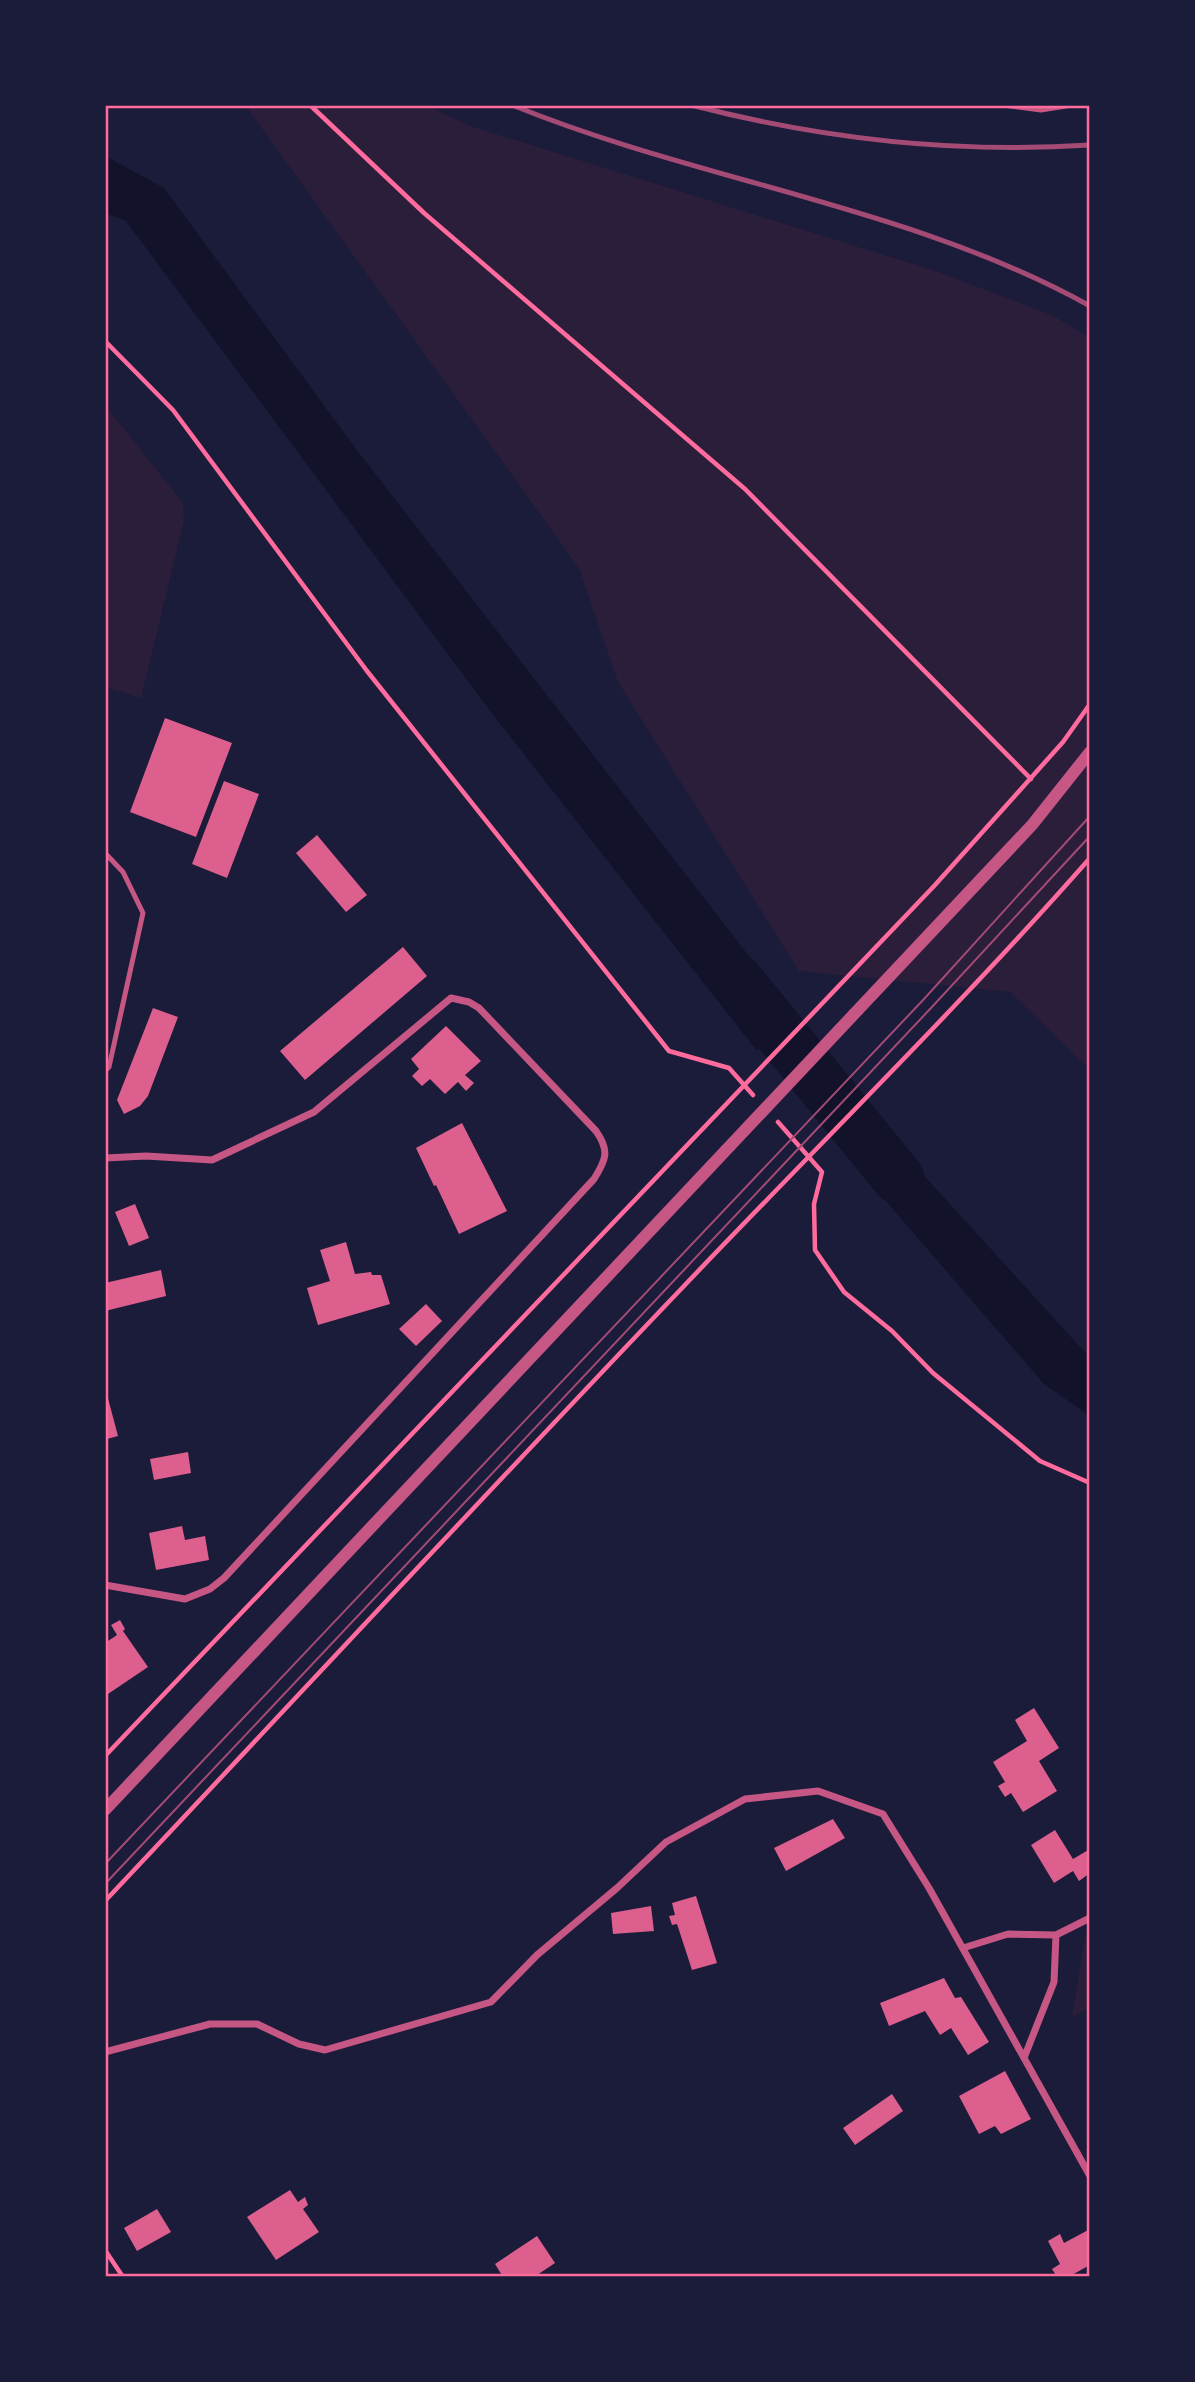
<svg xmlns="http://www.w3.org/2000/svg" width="1195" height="2382" font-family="'IBM Plex Sans',sans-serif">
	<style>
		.green { fill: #2a1e3b }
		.water { fill: #12122b }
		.pier { fill: #1b1b3a }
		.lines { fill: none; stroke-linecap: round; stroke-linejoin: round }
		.river { stroke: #12122b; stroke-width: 52 }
		.building { fill: #dd5f8e }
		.path { stroke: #ff6b9d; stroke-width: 4.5 }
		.service { stroke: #c65784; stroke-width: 5 }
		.minor { stroke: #c65784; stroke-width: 7 }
		.tertiary { stroke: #c65784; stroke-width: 12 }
		.tram { stroke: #a44b75; stroke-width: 2 }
		.rail { stroke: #a44b75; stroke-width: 5 }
		.neatline { fill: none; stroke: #ff6b9d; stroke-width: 2.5 }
	</style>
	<rect width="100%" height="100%" fill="#1b1b3a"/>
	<path class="green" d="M 245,105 L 426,105 L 470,126 L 939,272 L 1054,316 L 1090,338 L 1090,1070 L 1010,992 L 799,971 L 618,682 L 579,568 Z
		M 105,405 L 183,503 L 184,521 L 141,698 L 105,687 Z
		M 1090,1935 L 1090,2008 L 1072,2017 L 1085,1937 Z"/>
	<path class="water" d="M 105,156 L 164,188 L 356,449 L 797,1018 L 761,1056 L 494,716 L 126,221 L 105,213 Z
		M 866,1112 L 1090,1358 L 1090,1416 L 1044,1384 L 835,1142 Z"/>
	<path class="pier" d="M 796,1011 L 800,1017 L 800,1020 L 764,1059 L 759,1059 L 754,1053 Z"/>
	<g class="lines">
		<path class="river" d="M 737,980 L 898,1178"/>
	</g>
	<path class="building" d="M 165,718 L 232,743 L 196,837 L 130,812 Z
		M 224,781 L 259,794 L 227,878 L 192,864 Z
		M 317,835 L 367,895 L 346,912 L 296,853 Z
		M 403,947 L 427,976 L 305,1080 L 280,1051 Z
		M 153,1008 L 178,1017 L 148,1096 L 140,1106 L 124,1114 L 117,1100 Z
		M 446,1026 L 481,1061 L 465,1075 L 474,1083 L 466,1091 L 458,1082 L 445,1094 L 430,1079 L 422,1086 L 412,1076 L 419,1069 L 411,1059 Z
		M 462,1123 L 507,1211 L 459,1234 L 436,1185 L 434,1186 L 416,1148 Z
		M 135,1204 L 149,1238 L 129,1246 L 115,1212 Z
		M 346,1242 L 355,1274 L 371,1272 L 372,1275 L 381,1275 L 390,1304 L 318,1325 L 307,1288 L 330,1281 L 320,1250 Z
		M 161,1270 L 166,1296 L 105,1311 L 105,1283 Z
		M 426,1304 L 442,1321 L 416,1346 L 399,1329 Z
		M 105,1387 L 118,1436 L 107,1439 L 105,1431 Z
		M 188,1452 L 191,1473 L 154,1480 L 150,1459 Z
		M 182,1526 L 185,1540 L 205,1536 L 209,1560 L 156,1570 L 149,1533 Z
		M 120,1620 L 125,1629 L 123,1631 L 148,1667 L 105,1696 L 105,1643 L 117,1635 L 111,1625 Z
		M 1034,1708 L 1059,1748 L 1039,1761 L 1057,1791 L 1023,1812 L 1011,1793 L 1005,1797 L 998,1786 L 1005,1782 L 993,1762 L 1027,1741 L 1015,1720 Z
		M 833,1819 L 845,1838 L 786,1871 L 774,1848 Z
		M 1055,1830 L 1073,1859 L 1090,1849 L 1090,1873 L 1079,1881 L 1073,1871 L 1054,1883 L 1031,1845 Z
		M 696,1896 L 717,1963 L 692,1970 L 677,1924 L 672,1925 L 669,1916 L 675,1915 L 672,1903 Z
		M 651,1906 L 654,1931 L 613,1934 L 611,1913 Z
		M 944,1978 L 955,1998 L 961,1997 L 989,2042 L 968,2055 L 951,2028 L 940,2035 L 925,2011 L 889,2026 L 880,2003 Z
		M 1005,2071 L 1031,2119 L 1001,2134 L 995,2126 L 979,2134 L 959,2096 Z
		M 892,2094 L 903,2111 L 855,2145 L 843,2128 Z
		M 290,2190 L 298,2202 L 305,2197 L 308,2205 L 303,2209 L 319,2232 L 276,2260 L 247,2217 Z
		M 157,2209 L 171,2232 L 137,2251 L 124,2228 Z
		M 1090,2229 L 1090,2265 L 1068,2277 L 1057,2277 L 1052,2269 L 1060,2264 L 1048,2241 L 1060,2234 L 1064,2243 Z
		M 537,2236 L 555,2263 L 534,2277 L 503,2277 L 495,2264 Z"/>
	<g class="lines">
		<path class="path" d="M 310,105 L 424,213 L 745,489 L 1031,779
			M 105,341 L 173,410 L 367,671 L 669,1051 L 729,1068 L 753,1095
			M 778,1122 L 822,1172 L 814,1204 L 815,1250 L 844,1292 L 892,1331 L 933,1373 L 1040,1461 L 1090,1483
			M 105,1756 L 935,885 L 1063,742 L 1090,704
			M 105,1901 C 298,1696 489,1490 683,1287 C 819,1144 960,1006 1090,858
			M 105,2250 L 123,2277"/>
		<path class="service" d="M 1003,105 L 1041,110 L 1072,105
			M 105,853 L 123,872 L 143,913 L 109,1067 L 105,1071"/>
		<path class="minor" d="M 105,1158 L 146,1156 L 212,1160 L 314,1112 L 451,998 L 469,1002 L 479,1008 L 596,1131 C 610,1151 606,1160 594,1179 L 224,1578 L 210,1589 L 185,1599 L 105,1585
			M 963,1948 L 1008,1934 L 1056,1935 L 1090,1918
			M 105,2052 L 210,2024 L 257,2024 L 299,2044 L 325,2050 L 491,2002 L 537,1955 L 617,1888 L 666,1842 L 745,1799 L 818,1791 L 883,1814 L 929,1888 L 1090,2176
			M 1024,2058 L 1054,1982 L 1056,1935"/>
		<path class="tertiary" d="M 105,1810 L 1032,825 L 1090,752"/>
		<path class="tram" d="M 105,1864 L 924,999 L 1090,816
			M 105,1884 L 931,1008 L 1090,836"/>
		<path class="rail" d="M 512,105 C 701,182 910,206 1090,306
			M 691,105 C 822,139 955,154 1090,145"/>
	</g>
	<rect width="1195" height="2382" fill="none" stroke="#1b1b3a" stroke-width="214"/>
	<rect x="107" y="107" width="981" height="2168" class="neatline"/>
</svg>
